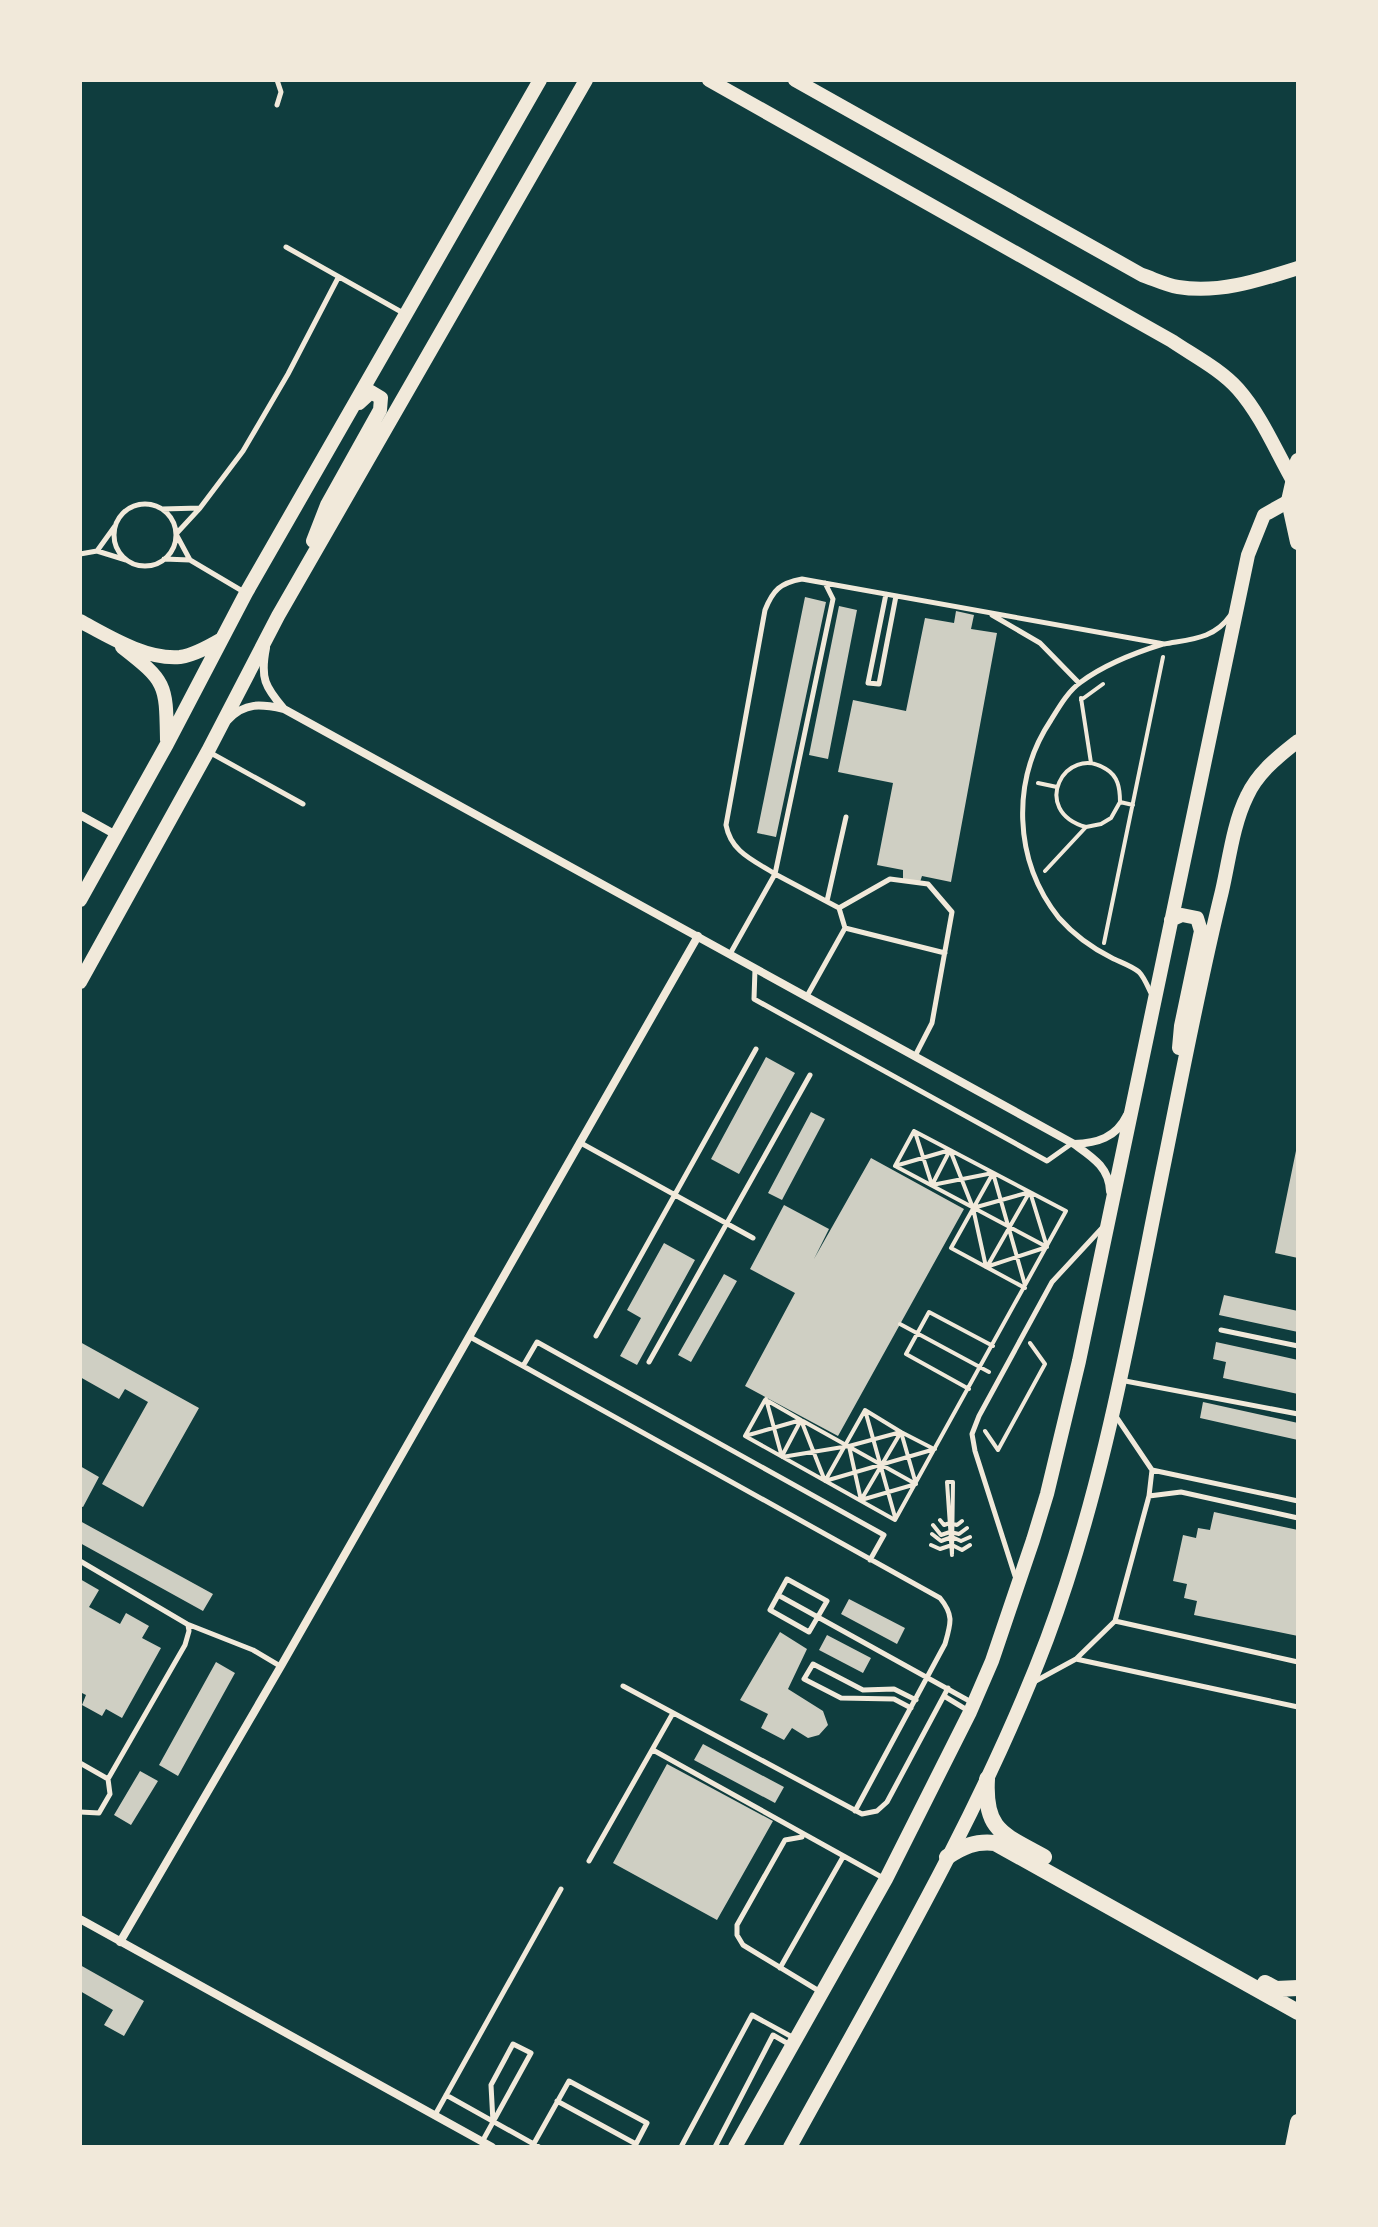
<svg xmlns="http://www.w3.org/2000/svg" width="1378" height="2227" font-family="'Times New Roman',serif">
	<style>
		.building { fill: #cfcfc3 }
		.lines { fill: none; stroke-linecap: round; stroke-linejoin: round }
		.path { stroke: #f1e9da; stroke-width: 4 }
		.service { stroke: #f1e9da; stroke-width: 5 }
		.minor { stroke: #f1e9da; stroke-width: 8 }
		.tertiary { stroke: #f1e9da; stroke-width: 14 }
		.secondary { stroke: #f1e9da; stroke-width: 16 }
	</style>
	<rect width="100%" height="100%" fill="#0f3d3e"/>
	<path class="building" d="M 805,597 L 826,602 L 776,837 L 757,833 Z
		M 839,606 L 857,610 L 828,759 L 809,755 Z
		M 956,611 L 974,615 L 971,629 L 997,633 L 951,882 L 922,876 L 920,882 L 903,879 L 903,870 L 877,865 L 893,783 L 838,772 L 853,700 L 906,711 L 925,618 L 954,623 Z
		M 766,1057 L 795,1073 L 739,1174 L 711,1159 Z
		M 811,1112 L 825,1119 L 782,1200 L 768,1193 Z
		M 1297,1146 L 1298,1146 L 1298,1258 L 1275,1253 Z
		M 871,1158 L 964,1209 L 838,1436 L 745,1386 L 795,1293 L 750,1269 L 784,1205 L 829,1229 L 814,1259 Z
		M 664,1243 L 695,1260 L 637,1365 L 620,1356 L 641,1318 L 627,1310 Z
		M 724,1274 L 737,1281 L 691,1362 L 678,1355 Z
		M 1224,1295 L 1298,1311 L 1298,1332 L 1219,1315 Z
		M 80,1342 L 199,1408 L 143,1507 L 102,1484 L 148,1402 L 125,1389 L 119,1399 L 80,1377 Z
		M 1216,1342 L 1298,1360 L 1298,1394 L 1223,1378 L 1226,1362 L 1213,1359 Z
		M 1203,1402 L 1298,1423 L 1298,1440 L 1200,1418 Z
		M 80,1466 L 99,1477 L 83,1507 L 80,1506 Z
		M 1214,1512 L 1298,1530 L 1298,1636 L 1194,1615 L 1197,1601 L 1184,1598 L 1187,1584 L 1173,1581 L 1183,1535 L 1196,1538 L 1198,1528 L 1210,1530 Z
		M 80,1521 L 213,1594 L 203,1611 L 80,1543 Z
		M 80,1579 L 99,1590 L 89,1607 L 120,1624 L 126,1613 L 149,1626 L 142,1638 L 161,1648 L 122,1718 L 106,1709 L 102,1716 L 82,1705 L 86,1695 L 80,1692 Z
		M 849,1599 L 905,1628 L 897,1644 L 841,1614 Z
		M 780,1632 L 807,1649 L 788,1689 L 823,1711 L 828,1725 L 819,1735 L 808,1738 L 792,1728 L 784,1740 L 761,1728 L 768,1714 L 740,1700 Z
		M 827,1635 L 871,1658 L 863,1673 L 819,1650 Z
		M 216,1662 L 235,1673 L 178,1776 L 159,1765 Z
		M 703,1744 L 784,1787 L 775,1803 L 694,1760 Z
		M 667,1764 L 773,1821 L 717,1920 L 613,1863 Z
		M 140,1771 L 158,1781 L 131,1825 L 114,1815 Z
		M 80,1965 L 144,2001 L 124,2036 L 104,2025 L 113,2010 L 80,1991 Z"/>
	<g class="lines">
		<path class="path" d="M 1081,698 L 1091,763
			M 1081,700 L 1103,684
			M 1038,783 L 1057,787
			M 1086,827 C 1029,811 1065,743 1106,769 C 1118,776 1120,788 1120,802 L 1133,805
			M 1045,871 L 1086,827 L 1101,824 L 1111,818 L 1120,802
			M 1104,943 L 1163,657
			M 915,1132 L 932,1185 L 993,1173 L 1025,1285
			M 895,1166 L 950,1150 L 973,1208 L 986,1267
			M 895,1166 L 914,1131
			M 897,1167 L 1047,1247
			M 993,1173 L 951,1248 L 1025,1288
			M 932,1185 L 950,1150
			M 973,1208 L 1030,1192 L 1047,1247 L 986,1267
			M 988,1265 L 1029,1193
			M 900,1324 L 989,1372
			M 969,1389 L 906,1354 L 929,1312 L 993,1346
			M 766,1399 L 782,1457 L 849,1446 L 901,1432 L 916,1484 L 861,1500 L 849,1446
			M 768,1401 L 801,1420 L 782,1456
			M 865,1410 L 895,1517
			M 803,1421 L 914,1483
			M 985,1431 L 998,1450 L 1045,1364 L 1030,1343
			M 901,1432 L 934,1449
			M 745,1436 L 801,1420 L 825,1481 L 935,1449
			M 745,1436 L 895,1520
			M 745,1436 L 765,1400
			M 825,1481 L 865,1410 L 901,1432 L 861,1500
			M 947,1482 L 953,1482 L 952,1555 Z
			M 895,1520 L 1066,1211 L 914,1131
			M 940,1520 L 944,1525 L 950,1523 L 957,1525 L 962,1521
			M 933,1525 L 941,1535 L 950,1532 L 959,1534 L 967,1528
			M 932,1534 L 941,1541 L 952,1537 L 961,1541 L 970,1537
			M 931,1545 L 940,1549 L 952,1545 L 962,1550 L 970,1545"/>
		<path class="service" d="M 277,105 L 281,92 L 277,80
			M 286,247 L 405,314
			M114 535a31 31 0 1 1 62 0a31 31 0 1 1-62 0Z
			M 200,508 L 243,451 L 288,374 L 338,278
			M 162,509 L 200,508 L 176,534 L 190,560 L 164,559
			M 115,526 L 97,551 L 126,560
			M 80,554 L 97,551
			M 190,560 L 244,592
			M 825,583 L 833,599 L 775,874 C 753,860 731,852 726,825 L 765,610 C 773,590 780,583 802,579 L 1164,644 C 1191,639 1214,639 1230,616
			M 886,594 L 868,683 L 879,684 L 896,596
			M 992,615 L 1040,643 L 1079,683
			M 209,752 L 303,804
			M 827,901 L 846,817
			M 839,908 L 890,879 L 928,884 L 952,912 L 932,1023 L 915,1056
			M 730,954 L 775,874 L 839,908 L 845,928 L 945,953
			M 755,969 L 754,999 L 1047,1161 L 1071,1144
			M 1151,993 C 1148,987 1144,977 1139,972 C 1132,966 1120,962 1112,958 C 1092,948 1074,935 1059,918 C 1013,860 1011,780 1051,720 C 1059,707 1068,691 1081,682 C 1105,664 1134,653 1163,644
			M 807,996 L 845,928
			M 579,1142 L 753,1238
			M 1221,1330 L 1298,1346
			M 596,1336 L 756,1049
			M 470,1337 L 523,1366 L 537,1342 L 884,1535 L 870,1560
			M 649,1362 L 810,1075
			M 523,1366 L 940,1598 C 954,1615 951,1623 945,1644 L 855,1811
			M 1120,1380 L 1298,1414
			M 1115,1415 L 1152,1470 L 1149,1496
			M 1152,1470 L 1298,1501
			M 80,1561 L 187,1624 L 253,1650 L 280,1666
			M 1015,1576 L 975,1451 L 972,1434 L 979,1416 L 1052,1282 L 1102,1228
			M 787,1579 L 827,1601 L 809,1632 L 770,1610 Z
			M 778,1595 L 973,1703
			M 1115,1621 L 1298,1662
			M 1076,1659 L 1115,1621 L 1149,1496 L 1181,1492 L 1298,1518
			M 1032,1683 L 1076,1659 L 1298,1707
			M 623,1686 L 862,1814 L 877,1811 L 887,1802 L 948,1688
			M 944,1696 L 967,1710
			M 911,1708 L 894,1699 L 841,1698 L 804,1679 L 813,1664 L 863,1690 L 894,1689 L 916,1700
			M 653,1750 L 885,1879
			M 80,1763 L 108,1779 L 185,1645 L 189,1631 L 188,1625
			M 80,1812 L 99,1813 L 110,1794 L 108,1779
			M 802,1837 L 785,1840 L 737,1925 L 737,1935 L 743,1945 L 819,1991
			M 589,1861 L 673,1713
			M 780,1968 L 843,1857
			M 446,2095 L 539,2147
			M 435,2115 L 561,1889
			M 482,2142 L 531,2053 L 513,2044 L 491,2085 L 493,2122
			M 532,2147 L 569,2081 L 647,2123 L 636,2144 L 557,2101
			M 681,2147 L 752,2015 L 794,2038
			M 715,2147 L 773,2035 L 792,2046"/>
		<path class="minor" d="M 284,709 L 1074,1144
			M 228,720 C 245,702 261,704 284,709 C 265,687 260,678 266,648
			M 80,815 L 116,835
			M 1110,1191 C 1109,1167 1092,1157 1074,1144 C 1097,1143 1116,1138 1127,1115
			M 80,1919 L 492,2147
			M 120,1942 L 281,1666 L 698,936"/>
		<path class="tertiary" d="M 709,80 L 1172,341 C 1194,356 1220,369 1238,389 C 1261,415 1276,451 1293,481
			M 795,80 L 1142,275 C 1154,279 1166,285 1178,287 C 1219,294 1260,280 1298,268
			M 313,541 L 327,505 L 380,410 L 381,398 L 371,392 L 359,403
			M 80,621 C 108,636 146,660 180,657 C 194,655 208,647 220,640
			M 122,647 C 167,682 166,684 167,740
			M 80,900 L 167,744 L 246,593 L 540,80
			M 1171,920 L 1182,915 L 1197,918 L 1201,931 L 1181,1026 L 1179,1048
			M 80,982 L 208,751 L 278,616 L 586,80
			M 735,2147 L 886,1879 L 970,1712 L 992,1661 L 1033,1540 L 1047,1494 L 1079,1361 L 1248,555 L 1264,515 L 1289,501
			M 790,2147 C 881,1981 980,1816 1047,1639 C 1105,1484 1132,1320 1165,1159 C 1183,1070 1200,980 1222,891 C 1229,861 1233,824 1247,796 C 1258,772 1279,756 1298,741"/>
		<path class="secondary" d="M 1298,461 L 1289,501 L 1298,542
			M 987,1779 C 984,1831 1003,1834 1044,1857
			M 947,1857 C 964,1846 975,1841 995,1843 L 1298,2012
			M 1265,1983 L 1276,1989 L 1298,1988
			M 1293,2147 L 1298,2122"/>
	</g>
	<rect width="1378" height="2227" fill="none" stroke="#f1e9da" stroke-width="164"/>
</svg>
